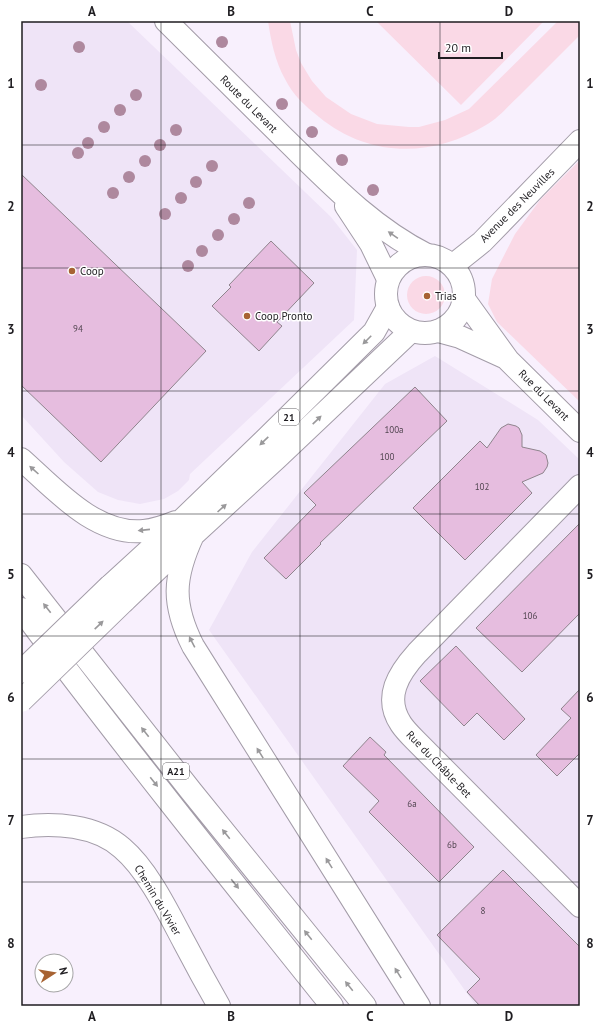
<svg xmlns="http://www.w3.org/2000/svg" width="601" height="1027" font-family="'PT Sans',sans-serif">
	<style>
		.built { fill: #efe4f7 }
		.green { fill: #fad9e6 }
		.building { fill: #e6bddf; stroke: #8f848d }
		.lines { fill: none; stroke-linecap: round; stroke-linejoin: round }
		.street-casing { stroke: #a39ca8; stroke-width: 24 }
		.secondary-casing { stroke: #a39ca8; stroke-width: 24 }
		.primary-casing { stroke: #a39ca8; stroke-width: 24 }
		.highway-casing { stroke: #a39ca8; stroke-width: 24 }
		.street { stroke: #fff; stroke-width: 22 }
		.secondary { stroke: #fff; stroke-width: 22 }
		.primary { stroke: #fff; stroke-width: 22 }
		.highway { stroke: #fff; stroke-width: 22 }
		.highway-bridge-casing { stroke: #a39ca8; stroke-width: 24; stroke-linecap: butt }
		.highway-bridge { stroke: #fff; stroke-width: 22 }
		.tree { fill: #ae889e }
		.oneway { fill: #9a999b }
		.grid { fill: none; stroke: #1f1d21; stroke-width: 1; stroke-opacity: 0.55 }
		.poi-dot { fill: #a76333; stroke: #fff; stroke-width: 1.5 }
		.labels { text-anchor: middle; stroke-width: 3; stroke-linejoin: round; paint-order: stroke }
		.number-label { font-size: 9px; fill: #514550 }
		.shield { fill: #fff; stroke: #626164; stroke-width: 1 }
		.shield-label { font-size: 10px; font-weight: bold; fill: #1f1d21 }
		.street-label { font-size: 11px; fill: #1f1d21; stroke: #fff }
		.poi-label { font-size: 11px; fill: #1f1d21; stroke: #fff; text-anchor: start }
		.neatline { fill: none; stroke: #1f1d21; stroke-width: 1.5 }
		.grid-label { font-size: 13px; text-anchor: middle; font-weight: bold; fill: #1f1d21 }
	</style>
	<rect width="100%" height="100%" fill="#f8f0fd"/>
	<path class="built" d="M 21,21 L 127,21 L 331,217 L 357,250 L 354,320 L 190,474 L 189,480 L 178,491 L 164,499 L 140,504 L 118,500 L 98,492 L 64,462 L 21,415 Z
		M 435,356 L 538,420 L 580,460 L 580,1006 L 476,1006 L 209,630 L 252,552 L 385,384 Z"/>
	<path class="green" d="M 268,21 L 290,21 L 296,50 L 301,63 L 312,81 L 326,97 L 351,114 L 377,124 L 409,127 L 419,127 L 445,120 L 469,109 L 558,21 L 580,21 L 580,35 C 560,55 540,75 520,95 C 509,105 499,118 486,125 C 432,158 369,158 319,117 C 305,106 293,95 285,79 C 275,61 271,41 268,21 Z
		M 376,21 L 544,21 L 461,105 Z
		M 580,160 L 580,402 L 497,322 L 488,304 L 492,279 L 515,234 L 540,200 Z
		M407 295a19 19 0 1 1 38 0a19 19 0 1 1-38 0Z"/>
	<path class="building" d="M 21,174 L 206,351 L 101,462 L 21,385 Z
		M 271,241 L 314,283 L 277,322 L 282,326 L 259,351 L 212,306 L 231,287 L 229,285 Z
		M 415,387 L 447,421 L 320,543 L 321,544 L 286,579 L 264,558 L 316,505 L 304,493 Z
		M 508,424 L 516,426 L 519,428 L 522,435 L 522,447 L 540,451 L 546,455 L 548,463 L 547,467 L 543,473 L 522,482 L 532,493 L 465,560 L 413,508 L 480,441 L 487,448 L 501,428 Z
		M 580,523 L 580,613 L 522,672 L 476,628 Z
		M 456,646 L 525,719 L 504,740 L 477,713 L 464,726 L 420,681 Z
		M 580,689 L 580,753 L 557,776 L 536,755 L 571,718 L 561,709 Z
		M 370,737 L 386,752 L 384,755 L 474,847 L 439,882 L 369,812 L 379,801 L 343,766 Z
		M 503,870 L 580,947 L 580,1006 L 480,1006 L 467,992 L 480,979 L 437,935 Z"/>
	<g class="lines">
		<g class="street-casing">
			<path id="street" d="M 580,486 L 417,653 C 399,673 383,697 401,724 C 405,730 410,735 415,740 L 580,906
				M 21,827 C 54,822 96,825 122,848 C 148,870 168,912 184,942 C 195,963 207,985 219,1006"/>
		</g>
		<g class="secondary-casing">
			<path id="secondary" d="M 166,21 C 205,60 245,99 284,138 C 328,181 371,227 427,255
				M 346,206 L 371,244 L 388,279
				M 464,299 L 508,360 L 580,431
				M 438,331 L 460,337 L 504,357"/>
		</g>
		<g class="primary-casing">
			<path id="primary" d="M386 294a39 39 0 1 1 78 0a39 39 0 1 1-78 0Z
				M 452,266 L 482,242 L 580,141"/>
		</g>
		<g class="highway-casing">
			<path id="highway" d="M 21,459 C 54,488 95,536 144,531 C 155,530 166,526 176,522
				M 193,535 C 173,578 172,604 193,646 L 419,1006
				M 21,575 L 191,791 L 365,1006
				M 110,586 L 181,521 L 269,436 L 374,332 L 388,307
				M 124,601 L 193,535 L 277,458 L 411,331
				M 21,609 C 122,744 227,875 332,1006"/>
		</g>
		<use href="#street" class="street"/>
		<use href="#secondary" class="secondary"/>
		<use href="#primary" class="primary"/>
		<use href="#highway" class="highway"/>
		<g class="highway-bridge-casing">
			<path id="highway-bridge" d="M 21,672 L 110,586
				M 21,701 L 124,601"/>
		</g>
		<use href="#highway-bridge" class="highway-bridge"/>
	</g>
	<g class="tree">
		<circle cx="222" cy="42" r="6"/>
		<circle cx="79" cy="47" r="6"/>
		<circle cx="41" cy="85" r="6"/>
		<circle cx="136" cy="95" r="6"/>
		<circle cx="282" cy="104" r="6"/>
		<circle cx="120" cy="110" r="6"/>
		<circle cx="104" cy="127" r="6"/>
		<circle cx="176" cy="130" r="6"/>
		<circle cx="312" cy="132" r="6"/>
		<circle cx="88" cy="143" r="6"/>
		<circle cx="160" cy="145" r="6"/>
		<circle cx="78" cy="153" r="6"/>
		<circle cx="342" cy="160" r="6"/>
		<circle cx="145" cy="161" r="6"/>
		<circle cx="212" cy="166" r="6"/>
		<circle cx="129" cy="177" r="6"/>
		<circle cx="196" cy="182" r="6"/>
		<circle cx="373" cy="190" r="6"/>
		<circle cx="113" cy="193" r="6"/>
		<circle cx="181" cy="198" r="6"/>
		<circle cx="249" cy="203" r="6"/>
		<circle cx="165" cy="214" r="6"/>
		<circle cx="234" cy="219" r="6"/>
		<circle cx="218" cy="235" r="6"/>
		<circle cx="202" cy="251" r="6"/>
		<circle cx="188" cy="266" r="6"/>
	</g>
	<defs><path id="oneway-solid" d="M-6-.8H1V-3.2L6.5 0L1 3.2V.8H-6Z"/></defs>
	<g class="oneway">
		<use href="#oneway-solid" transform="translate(393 235) rotate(-145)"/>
		<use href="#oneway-solid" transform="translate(367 340) rotate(135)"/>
		<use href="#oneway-solid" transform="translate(317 420) rotate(-44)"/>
		<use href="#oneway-solid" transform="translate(264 441) rotate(136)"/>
		<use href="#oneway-solid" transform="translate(34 470) rotate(-138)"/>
		<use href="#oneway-solid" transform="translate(222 508) rotate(-42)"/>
		<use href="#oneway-solid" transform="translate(144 530) rotate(174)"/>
		<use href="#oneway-solid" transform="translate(47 608) rotate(-128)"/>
		<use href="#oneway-solid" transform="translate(99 625) rotate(-44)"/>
		<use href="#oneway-solid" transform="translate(192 642) rotate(-118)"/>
		<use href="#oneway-solid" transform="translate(145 732) rotate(-128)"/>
		<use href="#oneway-solid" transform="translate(260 753) rotate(-122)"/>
		<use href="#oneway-solid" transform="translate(154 782) rotate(51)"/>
		<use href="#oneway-solid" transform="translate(226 834) rotate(-129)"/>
		<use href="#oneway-solid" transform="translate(329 863) rotate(-122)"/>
		<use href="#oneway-solid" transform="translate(235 884) rotate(51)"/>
		<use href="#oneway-solid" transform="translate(308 935) rotate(-129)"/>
		<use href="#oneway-solid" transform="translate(398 973) rotate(-122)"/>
		<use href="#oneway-solid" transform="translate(349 986) rotate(-129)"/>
	</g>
	<path class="grid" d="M 161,21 L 161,1006M 300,21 L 300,1006M 440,21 L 440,1006M 21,145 L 580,145M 21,268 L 580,268M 21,391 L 580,391M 21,514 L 580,514M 21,636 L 580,636M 21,759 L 580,759M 21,882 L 580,882"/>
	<g class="poi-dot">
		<circle cx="72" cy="271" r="4"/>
		<circle cx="427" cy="296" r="4"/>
		<circle cx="247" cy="316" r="4"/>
	</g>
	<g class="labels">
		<g class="number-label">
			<text x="78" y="332">94</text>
			<text x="394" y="433">100a</text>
			<text x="387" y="460">100</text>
			<text x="482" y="490">102</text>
			<text x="530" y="619">106</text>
			<text x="412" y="807">6a</text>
			<text x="452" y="848">6b</text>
			<text x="483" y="914">8</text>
		</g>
		<g class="shield">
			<rect x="279" y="409" width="20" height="16" rx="3"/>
			<rect x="163" y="763" width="26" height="16" rx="3"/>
		</g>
		<g class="shield-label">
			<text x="289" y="421">21</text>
			<text x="176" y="775">A21</text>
		</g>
		<g class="street-label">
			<text transform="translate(249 104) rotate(45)" y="4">Route du Levant</text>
			<text transform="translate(517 205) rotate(-45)" y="4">Avenue des Neuvilles</text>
			<text transform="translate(544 395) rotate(45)" y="4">Rue du Levant</text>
			<text transform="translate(439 764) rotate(46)" y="4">Rue du Châble-Bet</text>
			<text transform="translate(158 900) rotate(59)" y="4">Chemin du Vivier</text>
		</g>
		<g class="poi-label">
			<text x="80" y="275">Coop</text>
			<text x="435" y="300">Trias</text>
			<text x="255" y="320">Coop Pronto</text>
		</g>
	</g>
	<rect width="601" height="1027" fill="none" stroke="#ffffff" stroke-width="44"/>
	<g transform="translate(54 973) rotate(78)"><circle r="19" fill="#ffffff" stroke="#a5a5a6"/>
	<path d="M0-3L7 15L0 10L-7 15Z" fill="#a76333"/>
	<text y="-6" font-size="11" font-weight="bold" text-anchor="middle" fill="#1f1d21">N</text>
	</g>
	<path d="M439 52v6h63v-6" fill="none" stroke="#1f1d21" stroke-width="2"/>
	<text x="445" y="52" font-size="12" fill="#1f1d21" stroke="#ffffff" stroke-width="3" paint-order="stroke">20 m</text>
	<rect x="22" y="22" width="557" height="983" class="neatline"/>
	<g class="grid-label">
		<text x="92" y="16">A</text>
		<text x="231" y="16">B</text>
		<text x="370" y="16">C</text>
		<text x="509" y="16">D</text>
		<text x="11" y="88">1</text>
		<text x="590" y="88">1</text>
		<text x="11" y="211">2</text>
		<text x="590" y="211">2</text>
		<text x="11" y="334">3</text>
		<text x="590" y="334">3</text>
		<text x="11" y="457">4</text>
		<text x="590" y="457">4</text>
		<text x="11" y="579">5</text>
		<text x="590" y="579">5</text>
		<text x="11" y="702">6</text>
		<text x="590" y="702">6</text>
		<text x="11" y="825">7</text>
		<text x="590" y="825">7</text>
		<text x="11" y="948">8</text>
		<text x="590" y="948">8</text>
		<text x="92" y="1021">A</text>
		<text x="231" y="1021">B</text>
		<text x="370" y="1021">C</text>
		<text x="509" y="1021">D</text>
	</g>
</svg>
